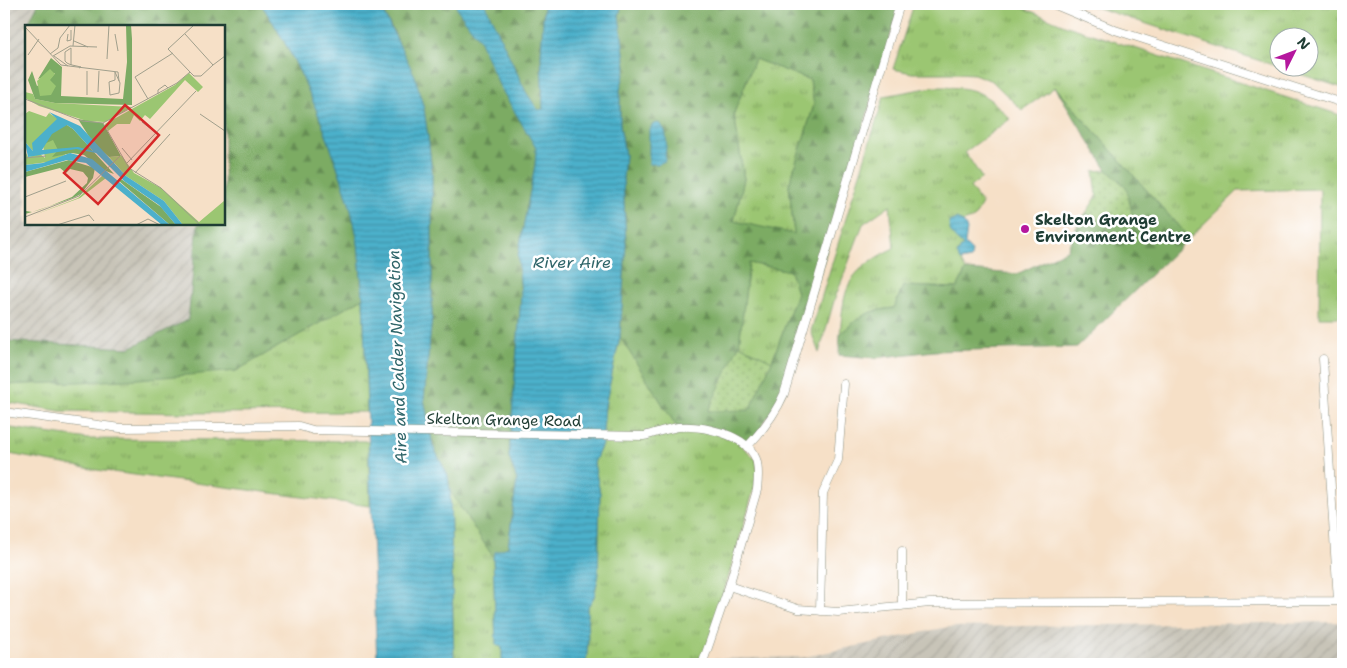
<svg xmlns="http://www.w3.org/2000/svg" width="1347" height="668" font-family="'Shantell Sans',sans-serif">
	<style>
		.industrial { fill: url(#industrial-furrows) }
		.grass { fill: url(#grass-tufts); stroke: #5d8253 }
		.forest { fill: url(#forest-firs); stroke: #4e744c; fill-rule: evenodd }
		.garden { fill: url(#garden-dots); stroke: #5d8253 }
		.water { fill: url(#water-rules); stroke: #367680 }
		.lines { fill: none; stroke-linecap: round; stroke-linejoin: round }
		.service-casing { stroke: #8a8e7e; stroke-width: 9 }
		.service { stroke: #fff; stroke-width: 8 }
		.poi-dot { fill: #b5179e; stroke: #fff; stroke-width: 2 }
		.labels { text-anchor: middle; stroke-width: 5; stroke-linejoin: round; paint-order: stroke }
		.poi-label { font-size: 15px; font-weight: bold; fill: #1f3d34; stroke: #fff; text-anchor: start }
		.street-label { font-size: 15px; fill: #1f3d34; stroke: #fff }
		.water-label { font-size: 16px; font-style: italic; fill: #2f6569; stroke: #fff }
		.inset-road { fill: none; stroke: #a09f8c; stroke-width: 1 }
		.view { fill: #d62828; fill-opacity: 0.15; stroke: #d62828; stroke-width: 2.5 }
		.inset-edge { fill: none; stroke: #1f3d34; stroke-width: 2.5 }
	</style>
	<defs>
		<pattern id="industrial-furrows" width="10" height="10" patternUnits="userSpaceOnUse" patternTransform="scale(1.25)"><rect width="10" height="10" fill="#c8c4b8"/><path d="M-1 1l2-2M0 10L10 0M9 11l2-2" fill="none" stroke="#aba99f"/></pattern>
		<pattern id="grass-tufts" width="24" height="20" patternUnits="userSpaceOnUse" patternTransform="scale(1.25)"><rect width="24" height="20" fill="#9bc672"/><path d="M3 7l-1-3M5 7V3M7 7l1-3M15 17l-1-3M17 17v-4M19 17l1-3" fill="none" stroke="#7ea25e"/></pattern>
		<pattern id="forest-firs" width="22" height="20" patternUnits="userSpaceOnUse" patternTransform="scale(1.25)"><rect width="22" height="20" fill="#7cab64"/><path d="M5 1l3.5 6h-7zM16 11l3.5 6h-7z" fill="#658c53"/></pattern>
		<pattern id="garden-dots" width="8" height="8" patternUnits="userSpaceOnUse" patternTransform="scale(1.25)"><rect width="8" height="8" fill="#9bc672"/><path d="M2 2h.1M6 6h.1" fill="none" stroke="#7ea25e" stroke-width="1.8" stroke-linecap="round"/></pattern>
		<pattern id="water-rules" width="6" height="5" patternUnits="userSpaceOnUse" patternTransform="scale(1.25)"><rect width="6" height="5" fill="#4cb0cb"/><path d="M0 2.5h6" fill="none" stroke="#3f90a6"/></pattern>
	</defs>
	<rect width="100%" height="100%" fill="#fff"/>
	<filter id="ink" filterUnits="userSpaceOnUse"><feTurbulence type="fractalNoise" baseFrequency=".02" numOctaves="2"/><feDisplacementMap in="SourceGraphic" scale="10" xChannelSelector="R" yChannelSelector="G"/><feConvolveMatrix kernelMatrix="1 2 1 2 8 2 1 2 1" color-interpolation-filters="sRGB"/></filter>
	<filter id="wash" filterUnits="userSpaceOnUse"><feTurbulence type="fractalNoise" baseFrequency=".0096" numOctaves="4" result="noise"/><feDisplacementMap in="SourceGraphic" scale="20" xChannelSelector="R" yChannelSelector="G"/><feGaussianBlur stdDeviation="1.12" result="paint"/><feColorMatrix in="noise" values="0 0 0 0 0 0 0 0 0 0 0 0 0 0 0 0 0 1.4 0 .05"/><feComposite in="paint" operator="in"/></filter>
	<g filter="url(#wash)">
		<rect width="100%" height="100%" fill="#f6e0c7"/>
		<path class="industrial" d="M 4,4 L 38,4 L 26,26 L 26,224 L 198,224 L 188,320 L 129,348 L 4,341 Z
			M 1338,622 L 1343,624 L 1343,664 L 689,664 L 704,659 L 804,657 L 948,627 Z"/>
		<path class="grass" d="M 914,4 L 1014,4 L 1067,26 L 1343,116 L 1343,317 L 1319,317 L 1320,189 L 1238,191 L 1189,238 L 1055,87 L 1022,110 L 992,81 L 974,74 L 956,73 L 912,73 L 893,69 Z
			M 1086,4 L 1343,4 L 1343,88 L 1281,68 L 1310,68 L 1310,38 L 1280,38 L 1279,67 Z
			M 755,59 L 810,80 L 814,105 L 789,185 L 794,235 L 734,221 L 744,179 L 734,113 Z
			M 933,87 C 973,87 983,89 1010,119 L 965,152 L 982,178 L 970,187 L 982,204 L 974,218 L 963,222 L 956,219 L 963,245 L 957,255 L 966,270 L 957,288 L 903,286 L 894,308 C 865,311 862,316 840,334 C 842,317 842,296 851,281 C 858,267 881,254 894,248 L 890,205 L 863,224 L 834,301 L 819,353 L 811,331 L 884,96 Z
			M 518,255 L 493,557 L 496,645 L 502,647 L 502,664 L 454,664 L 450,491 L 448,476 Z
			M 749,263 L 790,271 L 797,293 L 772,361 L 739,345 Z
			M 363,298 L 367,412 L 195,413 L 60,411 L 4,402 L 4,385 L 236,371 Z
			M 620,337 L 677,427 L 731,436 L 756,459 L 758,475 L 703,664 L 586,664 L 588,642 L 587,608 L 594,597 L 598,578 L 600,493 L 594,463 L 602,444 L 605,406 Z
			M 4,427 L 88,439 L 368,441 L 370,506 L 97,470 L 4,453 Z"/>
		<path class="forest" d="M 38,4 L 261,4 C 294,52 317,107 336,163 C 345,189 354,216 358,244 C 360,262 361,280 363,298 L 236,371 L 126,380 L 4,385 L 4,341 L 129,348 L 188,320 L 198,224 L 224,224 L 224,26 L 27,26 Z
			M 379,4 L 544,4 L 541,55 L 543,109 L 535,165 L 518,255 L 521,295 L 509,457 L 517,480 L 508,547 L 496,552 L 493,557 L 450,491 L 448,476 L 433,446 L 424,399 L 432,317 L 432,174 L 429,144 L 424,109 L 396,36 Z
			M 622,4 L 900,4 L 784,394 L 747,447 L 731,436 L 677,427 L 620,337 L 626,244 L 623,178 L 625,155 L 620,125 L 620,90 L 626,67 L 619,16 ZM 755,59 L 810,80 L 814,105 L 789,185 L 794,234 L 734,221 L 744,179 L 734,113 ZM 749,263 L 790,271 L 797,293 L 772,361 L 749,410 L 708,411 L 739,345 Z
			M 1055,87 L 1189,238 L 1077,347 L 934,351 L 875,358 L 839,355 L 840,334 C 861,316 865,311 894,308 L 903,286 L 957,288 L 966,270 L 1017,274 L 1067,250 L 1079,222 L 1086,213 L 1109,227 L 1126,187 L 1107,170 Z"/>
		<path class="garden" d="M 1107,170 L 1126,187 L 1132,214 L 1109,227 L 1086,213 L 1097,196 L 1094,171 Z
			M 739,345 L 772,361 L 749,410 L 708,411 Z"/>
		<path class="water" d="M 261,4 L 379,4 L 415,76 L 424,109 L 429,144 L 432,174 L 432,317 L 424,399 L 433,446 L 448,476 L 450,491 L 454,664 L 377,664 L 363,298 C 361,280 360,262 358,244 C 354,216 345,189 336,163 C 317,107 294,52 261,4 Z
			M 456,4 L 485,4 L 526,92 L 538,110 L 543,109 L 541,55 L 544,4 L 622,4 L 619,16 L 626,67 L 620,90 L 620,125 L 625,155 L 623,178 L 626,244 L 620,337 L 605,406 L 602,444 L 594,463 L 600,493 L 598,578 L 594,597 L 587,608 L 588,642 L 586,664 L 502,664 L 502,647 L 496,645 L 493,557 L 495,552 L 508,547 L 517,480 L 509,457 L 521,295 L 518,255 L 535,165 L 536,148 L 499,85 L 479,39 L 457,9 Z
			M 658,123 C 671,130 665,148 665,161 L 658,164 L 649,164 L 649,132 L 652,125 Z
			M 956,219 L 963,222 L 967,229 L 965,244 L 972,251 L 971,259 L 960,261 L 957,254 L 963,245 C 955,238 949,234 949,222 Z"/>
	</g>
	<g filter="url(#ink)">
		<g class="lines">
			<g class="service-casing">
				<path id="service" d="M 1053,4 L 1115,30 L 1343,103
					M 1323,359 L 1338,601
					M 4,412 L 120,428 L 299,426 L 313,430 L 644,436 C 655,433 666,429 678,427 C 702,425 746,434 756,459 C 759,468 758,481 757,490 L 729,586 L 704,659 L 703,664
					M 747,447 C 762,431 775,415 784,394 L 900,4
					M 902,551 L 902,606
					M 729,586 L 798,609 L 838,612 L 930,603 L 1338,601 L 1343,602
					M 820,611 L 823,493 L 838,460 L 844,384"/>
			</g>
			<use href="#service" class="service"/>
		</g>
	</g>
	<circle class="poi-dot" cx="1025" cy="229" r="5"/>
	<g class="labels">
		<g class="poi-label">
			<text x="1035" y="225">Skelton Grange<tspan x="1035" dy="17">Environment Centre</tspan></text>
		</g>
		<g class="street-label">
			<text transform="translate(504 420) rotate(1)" y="5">Skelton Grange Road</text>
		</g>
		<g class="water-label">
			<text x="572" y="268">River Aire</text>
			<text transform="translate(397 357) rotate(-92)" y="6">Aire and Calder Navigation</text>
		</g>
	</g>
	<g transform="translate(25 25)">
		<rect width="200" height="200" fill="#f6e0c7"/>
		<path d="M 164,48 L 178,62 L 173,67 L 160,55 L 125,94 L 120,90 L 115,96 L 109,90 L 105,99 L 92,99 L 83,106 L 80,99 L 150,60 ZM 0,67 L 8,69 L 10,74 L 30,78 L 107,82 L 80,97 L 62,96 L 14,81 L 0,73 ZM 4,86 L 21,92 L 24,88 L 33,94 L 8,120 L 8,126 L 0,117 L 0,89 ZM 32,107 L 40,130 L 23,137 L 0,140 L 0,126 L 3,132 L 15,129 L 20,133 L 18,120 ZM 97,131 L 109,148 L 136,163 L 174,197 L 199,176 L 200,200 L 158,200 L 139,176 L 101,151 L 84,132 ZM 78,150 L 81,153 L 55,173 L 9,190 L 53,173 Z" fill="#9bc672"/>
		<path d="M 101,0 L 106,0 L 107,14 L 107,80 L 30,78 L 10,74 L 3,55 L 7,46 L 12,61 L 25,54 L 30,48 L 13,54 L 26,33 L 37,42 L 36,71 L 98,74 L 102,37 ZM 53,94 L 78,98 L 96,131 L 84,132 L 68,118 ZM 36,96 L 48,104 L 89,149 L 78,145 L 59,130 L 47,128 L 27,132 L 33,125 L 28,115 L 17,120 L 17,117 ZM 44,135 L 70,143 L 68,153 L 56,169 L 48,173 L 14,185 L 0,189 L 0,180 L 1,186 L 7,187 L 25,181 L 47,172 L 62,158 L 63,153 L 58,147 L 45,144 L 41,148 L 35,143 L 0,152 L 0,147 ZM 96,154 L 136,182 L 151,200 L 145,200 L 94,156 Z" fill="#7cab64"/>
		<path d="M 25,44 L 30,49 L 25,55 L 31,61 L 26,70 L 15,71 L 12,56 Z" fill="#9bc672"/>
		<path d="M 24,87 L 55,101 L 101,151 L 139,176 L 158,200 L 151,200 L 134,180 L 99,156 L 71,128 L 51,124 L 3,132 L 0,117 L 8,126 L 7,118 L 32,94 ZM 42,100 L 48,104 L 68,126 L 53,122 L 17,125 L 27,109 ZM 45,128 L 67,134 L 145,200 L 137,200 L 61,138 L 42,135 L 0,147 L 0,140 L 18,138 Z" fill="#4cb0cb" fill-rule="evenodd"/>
		<path class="inset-road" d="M 0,2 L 36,40 L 93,47 L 94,56M 43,9 L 42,16 L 46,15 L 46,5M 90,9 L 93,26M 160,9 L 188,40 L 200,31M 49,16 L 63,22M 48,21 L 50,0M 25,29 L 33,23 L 35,13 L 45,0M 3,30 L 14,14M 28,31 L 45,21 L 72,22M 29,31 L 43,41M 82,34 L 84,0M 46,40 L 46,23 L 40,27 L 40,36 L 42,38 L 44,39 L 47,40 L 56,42 L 54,43M 90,47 L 95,58 L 94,68 L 85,70 L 84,57 L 90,55 ZM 165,47 L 143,24 L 169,0M 73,67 L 74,46M 133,69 L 133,65 L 140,60 L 143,63M 62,70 L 62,46M 0,74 L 57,96 L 78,98 L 152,58 L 165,47 L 169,51 L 176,51 L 188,40M 123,74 L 110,52 L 148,28M 175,89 L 200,106M 117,97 L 130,107M 78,98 L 104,143 L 136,163 L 175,200M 97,123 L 107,135M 0,133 L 21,131M 102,138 L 171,66M 110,148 L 145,109M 0,172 L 41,156M 0,192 L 54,171 L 95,131M 32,200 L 64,190 L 69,196M 111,200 L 123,194 L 135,200"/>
		<path class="view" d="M 100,80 L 134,110 L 73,179 L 39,148 Z"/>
		<rect width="200" height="200" class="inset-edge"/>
	</g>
	<rect width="1347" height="668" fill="none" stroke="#fff" stroke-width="20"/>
	<g transform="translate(1294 52) rotate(48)"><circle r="24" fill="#ffffff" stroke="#a5b1ae"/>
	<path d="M0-4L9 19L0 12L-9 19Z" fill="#b5179e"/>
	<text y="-8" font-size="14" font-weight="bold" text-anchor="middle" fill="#1f3d34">N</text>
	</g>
</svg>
